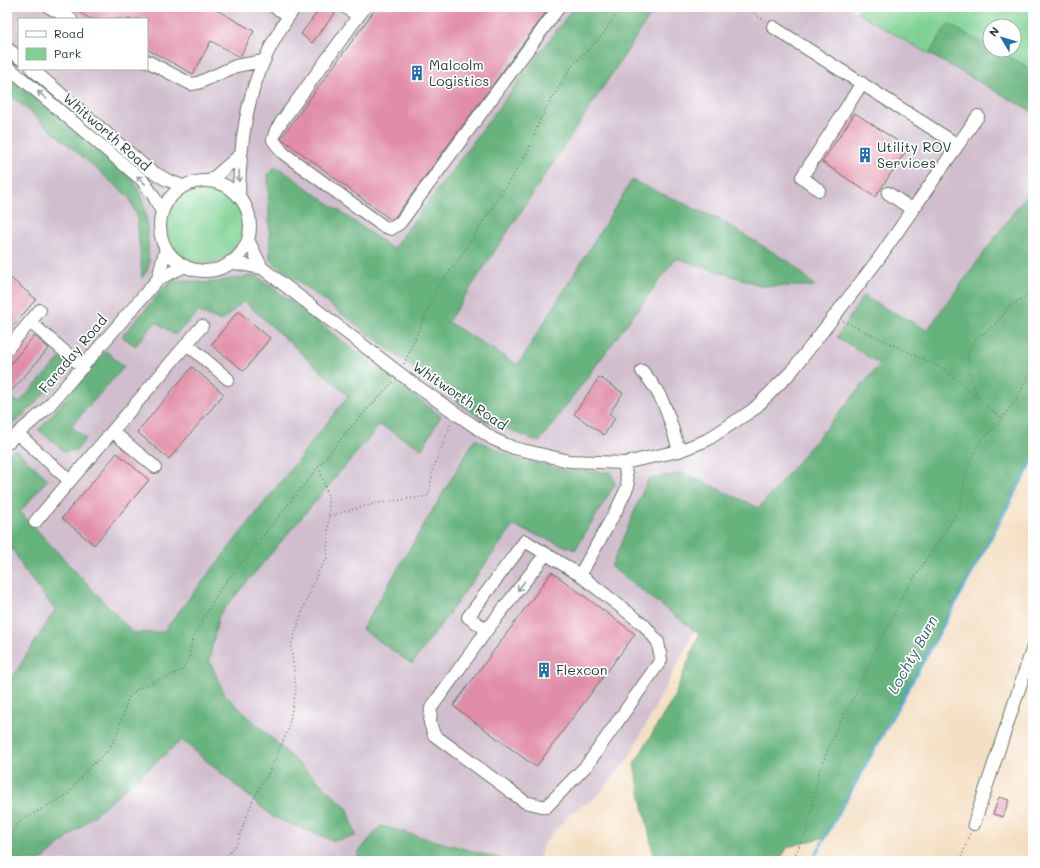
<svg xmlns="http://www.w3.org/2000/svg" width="1040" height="868" font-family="Mali,sans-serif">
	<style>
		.industrial { fill: #d0bdcd; fill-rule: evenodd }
		.green { fill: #7ed193; stroke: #4e8764 }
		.forest { fill: #66b37d; stroke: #427858 }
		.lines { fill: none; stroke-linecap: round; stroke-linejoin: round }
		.stream { stroke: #53abd0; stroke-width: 3 }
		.building { fill: #e18da7 }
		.minor-casing { stroke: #6a7666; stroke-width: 14 }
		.path { stroke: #6a7666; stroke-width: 1.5; stroke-dasharray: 1 3; stroke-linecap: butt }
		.minor { stroke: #fff; stroke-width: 12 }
		.oneway { stroke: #8f9e9a }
		.labels { text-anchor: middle; stroke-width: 3.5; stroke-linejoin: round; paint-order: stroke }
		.poi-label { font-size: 14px; fill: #1f3d34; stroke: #fff; text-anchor: start }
		.street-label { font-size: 14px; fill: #1f3d34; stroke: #fff }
		.water-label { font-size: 15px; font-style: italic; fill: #31646b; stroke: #fff }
	</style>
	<rect width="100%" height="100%" fill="#fff"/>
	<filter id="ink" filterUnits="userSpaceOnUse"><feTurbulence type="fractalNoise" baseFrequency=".025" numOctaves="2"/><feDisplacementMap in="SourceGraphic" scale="8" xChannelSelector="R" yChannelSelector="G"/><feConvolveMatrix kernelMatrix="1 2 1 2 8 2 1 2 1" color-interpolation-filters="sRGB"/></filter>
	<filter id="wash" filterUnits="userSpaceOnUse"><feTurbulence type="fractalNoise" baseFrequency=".012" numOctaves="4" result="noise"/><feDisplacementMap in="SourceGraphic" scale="16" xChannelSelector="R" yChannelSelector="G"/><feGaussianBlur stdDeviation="0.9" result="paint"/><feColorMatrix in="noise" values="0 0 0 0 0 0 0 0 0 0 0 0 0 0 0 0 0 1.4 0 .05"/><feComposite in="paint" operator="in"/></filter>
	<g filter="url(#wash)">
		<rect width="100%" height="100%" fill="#f4dfc3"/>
		<path class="industrial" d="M 7,7 L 847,7 L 1033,112 L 1033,186 L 927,330 L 863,297 L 880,364 L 759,508 L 626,763 L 596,797 L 571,813 L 543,844 L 539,861 L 7,861 ZM 19,19 L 147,19 L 147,69 L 19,69 Z"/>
		<path class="green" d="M 861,7 L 1033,7 L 1033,70 L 996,50 L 1014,50 L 1014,26 L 990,26 L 990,47 L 948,24 L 929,54 L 856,12 Z
			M167 225a38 38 0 1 1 76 0a38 38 0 1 1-76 0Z"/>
		<path class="forest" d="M 574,7 L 656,7 L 448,322 L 518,365 L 632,180 L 720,220 L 794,265 L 815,286 L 763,286 L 676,258 L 539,442 L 480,418 L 270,260 L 268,174 L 276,166 L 393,249 Z
			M 948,24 L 990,47 L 990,50 L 996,50 L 1033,70 L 1033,112 L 929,54 Z
			M 7,74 L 131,177 C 149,201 147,233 149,263 L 147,271 L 142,278 L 137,216 L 129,197 L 9,94 L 7,95 Z
			M 1033,186 L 1033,459 L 825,837 L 788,847 L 779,861 L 655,861 L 634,764 L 673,699 L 699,634 L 611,567 L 648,479 L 684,473 L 759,508 L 880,364 L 837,337 L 863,296 L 927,330 Z
			M 256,275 L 441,416 L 422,449 L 380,425 L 219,615 L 209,660 L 225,695 L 348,809 L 356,836 L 334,841 L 273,817 L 182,740 L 41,861 L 7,861 L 7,686 L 55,610 L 24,570 L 12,548 L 7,550 L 7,454 L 15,449 L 48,479 L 20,512 L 133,633 L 163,632 L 348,396 L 244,301 L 221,321 L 199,312 L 175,335 L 156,322 L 135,346 L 122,336 L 172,279 L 207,283 Z
			M 106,351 L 124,367 L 71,426 L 86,438 L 77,450 L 65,452 L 39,430 Z
			M 60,358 L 69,366 L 29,410 L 7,429 L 7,399 L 10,396 L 19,403 Z
			M 475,439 L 517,459 L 568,471 L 611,472 L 615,484 L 575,550 L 513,526 L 412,664 L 362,629 Z
			M 381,826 L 509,861 L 357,861 L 359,851 Z"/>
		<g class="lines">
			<path class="stream" d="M 812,861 L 942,628 L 1033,460"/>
		</g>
		<g id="blocks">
			<path class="building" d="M 69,7 L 211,7 L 254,31 L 240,57 L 211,41 L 193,74 L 147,49 L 147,19 L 91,19 Z
				M 321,7 L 326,7 L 335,13 L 312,43 L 301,34 Z
				M 377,7 L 550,7 L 395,217 L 391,220 L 281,138 Z
				M 855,113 L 908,148 L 875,197 L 822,162 Z
				M 7,275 L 36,299 L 7,333 Z
				M 238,311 L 270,338 L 244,371 L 211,345 Z
				M 34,336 L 49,348 L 7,396 L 7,368 Z
				M 192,367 L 224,394 L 169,459 L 137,432 Z
				M 599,377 L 623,393 L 609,414 L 615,418 L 604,435 L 574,414 Z
				M 117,453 L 149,480 L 94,545 L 62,518 Z
				M 552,572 L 635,634 L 536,767 L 453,706 Z
				M 999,797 L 1009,800 L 1003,817 L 993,814 Z"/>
		</g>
	</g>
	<g filter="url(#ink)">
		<use href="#blocks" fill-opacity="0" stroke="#6a7666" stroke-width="1"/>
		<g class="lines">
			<g class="minor-casing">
				<path id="minor" d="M 49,7 L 71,19
					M 274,7 L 289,15
					M 345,7 L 358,16
					M 365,7 L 282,121 L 276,130 L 273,140 L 283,153 L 383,226 L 391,229 L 400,223 L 559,7
					M 773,27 L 958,145
					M 7,48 L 19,58
					M 147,61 L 191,84 L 198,83 L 236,66 L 263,61
					M 7,66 L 142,180 L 153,195 L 162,212
					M 32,69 L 148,169 L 167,180 L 183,186
					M 210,181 L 240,155
					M160 226a45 45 0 1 1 90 0a45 45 0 1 1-90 0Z
					M 819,190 L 802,177 L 862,83
					M 888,193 L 913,210
					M 239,197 C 240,124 251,68 295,7
					M 248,240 L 262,268 L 415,385 L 493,439 L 514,448 L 569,461 L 624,463 L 679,451 L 707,440 L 754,409 L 791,372 L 877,261 L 978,116
					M 230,262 L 262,268
					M 158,279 L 166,248
					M 30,322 L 83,367
					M 187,344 L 228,379
					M 7,349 L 40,310
					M 642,371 C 665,396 670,420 679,451
					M 112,431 L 155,467
					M 19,435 L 70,481
					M 7,443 L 46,409 L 158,279 L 185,266
					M 35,522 L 202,326
					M 580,575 L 617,509 L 628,486 L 624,463
					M 487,630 L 431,708 L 430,723 L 434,735 L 525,802 L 546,807 L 587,765 L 661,660 L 658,642 L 644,625 L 580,575 L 525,541 L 468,617 L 487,630 L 545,555
					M 974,824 L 1033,647"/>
			</g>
			<path class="path" d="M 745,7 L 765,21
				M 843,321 L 944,369 L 1002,419
				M 404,364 L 438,287 L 457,262 L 529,150 L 540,119 L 571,67 L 603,34 L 621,7
				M 977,396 L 969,373 L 968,351 L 976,339 L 994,326 L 1010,306 L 1033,291
				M 329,516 L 377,503 L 429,496 L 433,469 L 451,424
				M 7,837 L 22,820 L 68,794 L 85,772 L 108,750 L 117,735 L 128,698 L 137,689 L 181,671 L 189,659 L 192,639 L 220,589 L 350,428 L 394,381
				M 225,859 L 237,843 L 252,802 L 269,772 L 288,730 L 296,689 L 291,646 L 303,609 L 318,572 L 327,558 L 329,511 L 328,496 L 319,467
				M 216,861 L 240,858 L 256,861
				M 792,861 L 807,830 L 819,772 L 837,727 L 857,691 L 875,650 L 891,622 L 901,598 L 961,507 L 964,481 L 971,460 L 980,442 L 1002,419 L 1018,396 L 1033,367
				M 960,861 L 970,833"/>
			<use href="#minor" class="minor"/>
		</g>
		<defs><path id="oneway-shaft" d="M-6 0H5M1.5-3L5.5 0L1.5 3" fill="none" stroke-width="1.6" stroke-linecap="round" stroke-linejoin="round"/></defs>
		<g class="oneway">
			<use href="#oneway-shaft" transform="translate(42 95) rotate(-140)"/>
			<use href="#oneway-shaft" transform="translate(239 176) rotate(91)"/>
			<use href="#oneway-shaft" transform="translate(141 180) rotate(-136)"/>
			<use href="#oneway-shaft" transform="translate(521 586) rotate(127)"/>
		</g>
	</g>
	<defs>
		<g id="building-bare" transform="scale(1.2)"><path d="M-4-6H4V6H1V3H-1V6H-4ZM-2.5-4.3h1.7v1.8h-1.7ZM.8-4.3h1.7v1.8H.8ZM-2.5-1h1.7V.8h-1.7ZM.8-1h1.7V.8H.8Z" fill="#1f6fb2" stroke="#fff" stroke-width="2.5" paint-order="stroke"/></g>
	</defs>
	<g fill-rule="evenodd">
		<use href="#building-bare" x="417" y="73"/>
		<use href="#building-bare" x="865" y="155"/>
		<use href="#building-bare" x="544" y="670"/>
	</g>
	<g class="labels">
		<g class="poi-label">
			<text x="429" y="70">Malcolm<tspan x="429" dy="16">Logistics</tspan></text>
			<text x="877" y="152">Utility ROV<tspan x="877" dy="16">Services</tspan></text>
			<text x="556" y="675">Flexcon</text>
		</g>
		<g class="street-label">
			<text transform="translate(107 132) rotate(41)" y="5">Whitworth Road</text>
			<text transform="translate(73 354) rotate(-50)" y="5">Faraday Road</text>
			<text transform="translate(460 396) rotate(34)" y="5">Whitworth Road</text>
		</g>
		<g class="water-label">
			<text transform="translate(913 655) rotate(-61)" y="5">Lochty Burn</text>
		</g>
	</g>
	<rect width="1040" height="868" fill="none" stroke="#fff" stroke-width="24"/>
	<rect x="18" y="18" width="130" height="52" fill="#ffffff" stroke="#a5b1ae"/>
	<rect x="26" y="31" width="20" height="6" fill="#ffffff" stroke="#a5b1ae"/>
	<text x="54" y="38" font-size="12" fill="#1f3d34">Road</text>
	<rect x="26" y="48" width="20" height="12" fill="#7ed193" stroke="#a5b1ae"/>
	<text x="54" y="58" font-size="12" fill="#1f3d34">Park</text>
	<g transform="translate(1002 38) rotate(308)"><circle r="19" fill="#ffffff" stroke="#a5b1ae"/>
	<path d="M0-3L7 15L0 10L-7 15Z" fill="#1f6fb2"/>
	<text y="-6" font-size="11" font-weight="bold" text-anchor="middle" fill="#1f3d34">N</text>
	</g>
</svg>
